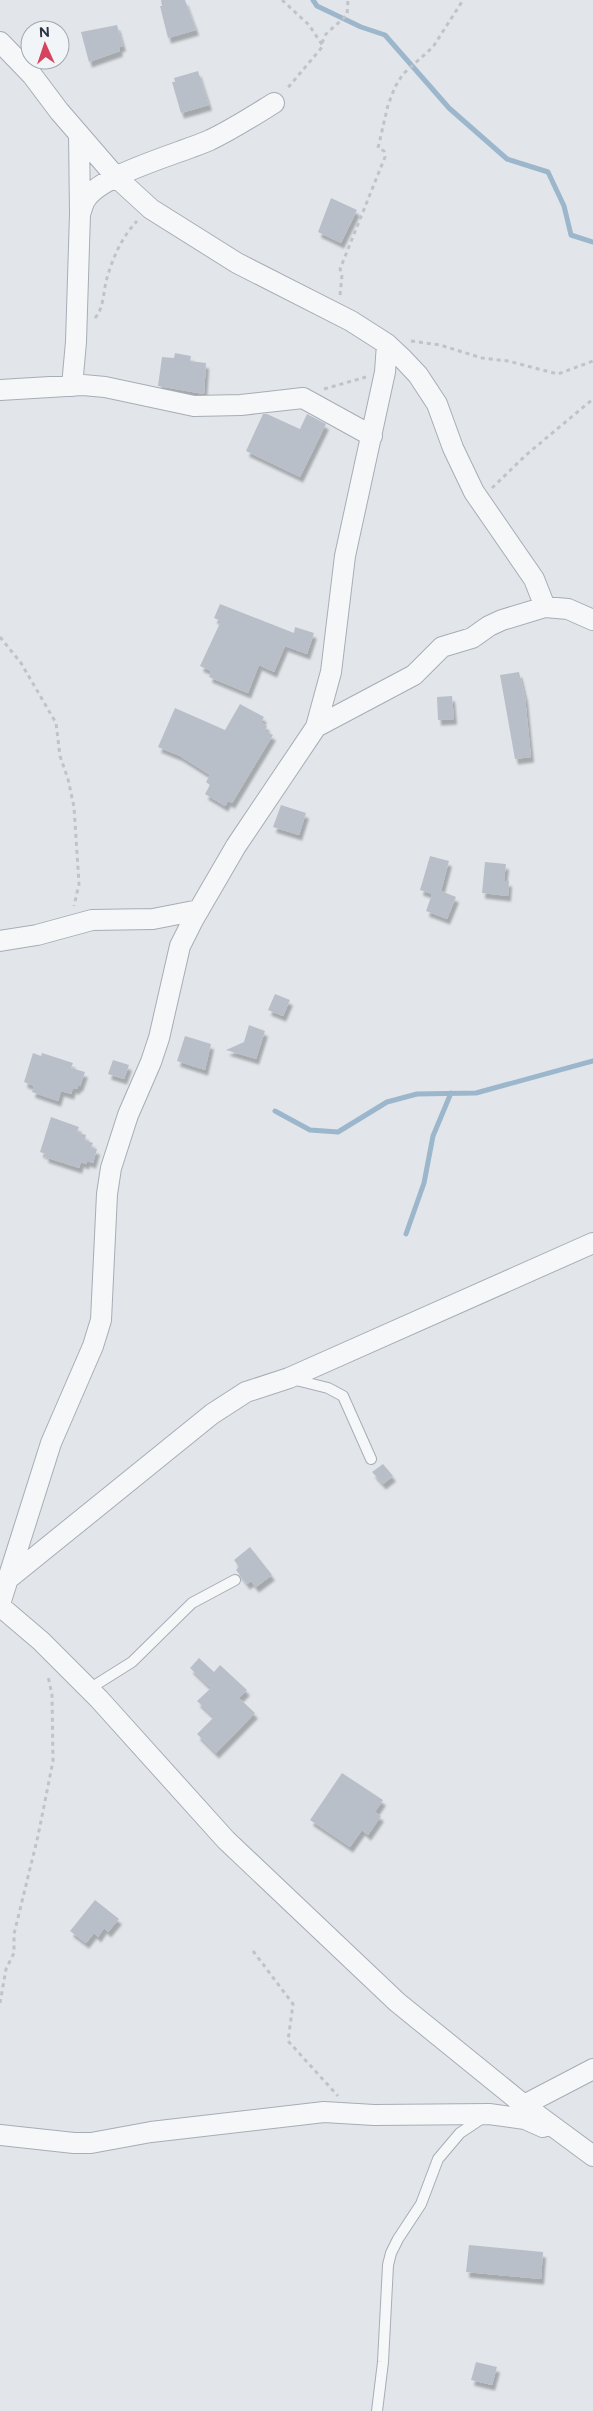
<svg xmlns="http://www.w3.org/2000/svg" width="593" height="2411" font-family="Figtree,sans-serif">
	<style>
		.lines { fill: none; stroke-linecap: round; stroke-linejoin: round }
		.stream { stroke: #9cb6cc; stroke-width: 5 }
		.building { fill: #b9bfc9; filter: url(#shadow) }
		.lane-casing { stroke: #a7adb6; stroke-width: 12 }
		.street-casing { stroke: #a7adb6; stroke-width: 22 }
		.path { stroke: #c0c4ca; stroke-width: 3; stroke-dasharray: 4 4; stroke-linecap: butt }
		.lane { stroke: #f5f7f9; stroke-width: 10 }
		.street { stroke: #f5f7f9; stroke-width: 20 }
	</style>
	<defs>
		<filter id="shadow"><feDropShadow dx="3" dy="5.5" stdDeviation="1" flood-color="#0004"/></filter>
	</defs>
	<rect width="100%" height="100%" fill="#e2e6eb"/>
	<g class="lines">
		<path class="stream" d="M 313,0 L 317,6 L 361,27 L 385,35 L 449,108 L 507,159 L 548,172 L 564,206 L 571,235 L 593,242
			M 275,1111 L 310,1130 L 338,1132 L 387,1102 L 417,1094 L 476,1093 L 593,1061
			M 406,1234 L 424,1183 L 433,1136 L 451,1093"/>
	</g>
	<path class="building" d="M 161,0 L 185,0 L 196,30 L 168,38 L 160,6 L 162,6 Z
		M 117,25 L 123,46 L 119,47 L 120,51 L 89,62 L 81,32 Z
		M 198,71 L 209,105 L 181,113 L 172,82 L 175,82 L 174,78 Z
		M 331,198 L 357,210 L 341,243 L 318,232 Z
		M 175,353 L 191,356 L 190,361 L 206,363 L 204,394 L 158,386 L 162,357 L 174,358 Z
		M 263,414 L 267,414 L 300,429 L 307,414 L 326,424 L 300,477 L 246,451 Z
		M 220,604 L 294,633 L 295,627 L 314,633 L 307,654 L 285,646 L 274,672 L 259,665 L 248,693 L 209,677 L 211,671 L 200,666 L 221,621 L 214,618 Z
		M 519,672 L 525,697 L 531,757 L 515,759 L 500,675 Z
		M 452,696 L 454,719 L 438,720 L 437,697 Z
		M 240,704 L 264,717 L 261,722 L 267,726 L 265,731 L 273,735 L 232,803 L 228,801 L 225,806 L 205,794 L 210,785 L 206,782 L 210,775 L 180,756 L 158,747 L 175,708 L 225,730 Z
		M 281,805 L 306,813 L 299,835 L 273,827 Z
		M 430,856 L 449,861 L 441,891 L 456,897 L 447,919 L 426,911 L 432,894 L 420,890 Z
		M 485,862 L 506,864 L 504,881 L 509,881 L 508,896 L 482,893 Z
		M 275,994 L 290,1000 L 283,1016 L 268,1010 Z
		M 249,1025 L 265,1031 L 256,1059 L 226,1050 L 244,1042 Z
		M 185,1036 L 211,1044 L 205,1070 L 177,1061 Z
		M 33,1053 L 41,1056 L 42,1053 L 73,1063 L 71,1068 L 85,1072 L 80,1086 L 78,1086 L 77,1089 L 73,1088 L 71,1094 L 61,1091 L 58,1101 L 32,1092 L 34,1086 L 24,1082 Z
		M 113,1060 L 129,1065 L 124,1079 L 108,1074 Z
		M 51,1117 L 79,1127 L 77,1132 L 86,1135 L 85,1140 L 93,1143 L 91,1148 L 97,1149 L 93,1163 L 87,1161 L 86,1164 L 81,1162 L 79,1168 L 45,1157 L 46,1154 L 40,1152 Z
		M 383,1464 L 393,1476 L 383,1484 L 372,1472 Z
		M 250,1547 L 272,1575 L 256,1587 L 251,1581 L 247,1584 L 236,1570 L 239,1567 L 234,1560 Z
		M 199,1658 L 214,1672 L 220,1665 L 247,1690 L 239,1698 L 255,1713 L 216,1753 L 197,1734 L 214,1717 L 197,1701 L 211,1688 L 190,1668 Z
		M 342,1773 L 383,1800 L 375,1812 L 381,1816 L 368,1835 L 362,1830 L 350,1847 L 310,1820 Z
		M 95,1900 L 119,1919 L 108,1932 L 104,1928 L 98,1937 L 94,1933 L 86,1943 L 70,1931 Z
		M 469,2245 L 543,2252 L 541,2279 L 466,2272 Z
		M 476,2362 L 497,2367 L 492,2385 L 471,2380 Z"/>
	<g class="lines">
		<g class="lane-casing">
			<path id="lane" d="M 292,1379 L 328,1388 L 343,1396 L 371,1459
				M 89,1689 L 132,1662 L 192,1603 L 235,1580
				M 377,2411 L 383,2362 L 388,2265 L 391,2253 L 398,2239 L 421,2204 L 438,2159 L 460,2133 L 484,2117"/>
		</g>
		<g class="street-casing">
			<path id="street" d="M 0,42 L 32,75 L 59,111 L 116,177 L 151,209 L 237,263 L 351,321 L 387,344 L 402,358 L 418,375 L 437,404 L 453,448 L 474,492 L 534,579 L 545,607
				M 79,134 L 80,212
				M 72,386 L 76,342 L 80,214 C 82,209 83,203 86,199 C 102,174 181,153 210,140 C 233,129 253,116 274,103
				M 0,390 L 83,385 L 105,387 L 194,406 L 241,405 L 303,398 L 372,436
				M 316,727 L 414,675 L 442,647 L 472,638 L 489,626 L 502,620 L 545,607 L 568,609 L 593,620
				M 0,941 L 37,935 L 92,920 L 153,919 L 199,910
				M 8,1579 L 212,1414 L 246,1392 L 289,1378 L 593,1243
				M 0,1604 L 51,1443 L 93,1346 L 101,1320 L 107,1194 L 111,1168 L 128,1115 L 151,1062 L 159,1038 L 180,946 L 193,920 L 236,846 L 316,727 L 331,672 L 345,556 L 385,372 L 387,344
				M 0,1606 L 41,1641 L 99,1699 L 226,1840 L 397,2002 L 524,2105 L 593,2156
				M 524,2105 L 593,2069
				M 0,2135 L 74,2143 L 91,2143 L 151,2132 L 324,2112 L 374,2115 L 489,2114 L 525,2119 L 543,2127"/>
		</g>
		<path class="path" d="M 282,0 L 309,25 L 323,46 L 286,90
			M 322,43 L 326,34 L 347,15 L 348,0
			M 340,295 L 342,275 L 340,269 L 385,157 L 384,151 L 378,148 L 388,105 L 395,87 L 403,74 L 433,47 L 463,0
			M 95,318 C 104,308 103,292 107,278 C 113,257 122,237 137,221
			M 411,341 L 440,345 L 482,358 L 508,361 L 558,374 L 593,361
			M 324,389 L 366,377
			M 492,488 L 526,455 L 593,399
			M 0,637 L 21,663 L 56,723 L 60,756 L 68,779 L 74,807 L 79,884 L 74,906
			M 253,1951 L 293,2004 L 288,2041 L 338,2096
			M 0,2003 L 6,1969 L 14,1953 L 14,1934 L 38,1836 L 53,1761 L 52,1695 L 48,1676"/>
		<use href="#lane" class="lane"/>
		<use href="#street" class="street"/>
	</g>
	<g transform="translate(45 45) rotate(357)"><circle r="24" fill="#f2f5f8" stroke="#a2a8b0"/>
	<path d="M0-4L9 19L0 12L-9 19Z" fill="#d5435f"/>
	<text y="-8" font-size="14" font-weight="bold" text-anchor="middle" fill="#293444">N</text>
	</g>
</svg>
